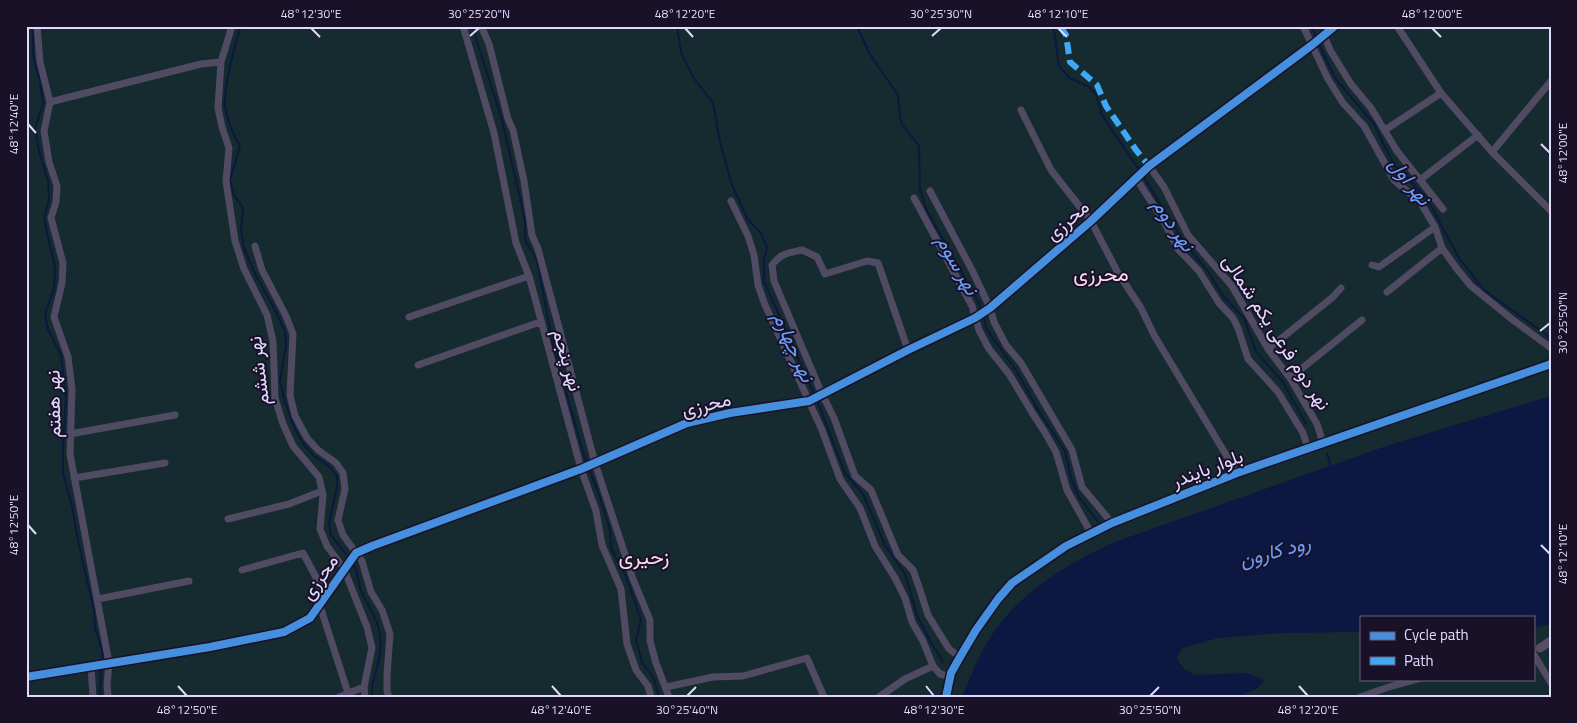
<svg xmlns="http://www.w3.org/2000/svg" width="1577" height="723" font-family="'Titillium Web',Vazirmatn,sans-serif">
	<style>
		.green { fill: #152b30; fill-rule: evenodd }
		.water { fill: #0d1842 }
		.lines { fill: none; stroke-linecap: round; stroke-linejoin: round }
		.stream { stroke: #0d1842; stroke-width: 2 }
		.minor { stroke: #504b63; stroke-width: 7 }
		.major { stroke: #5a4c67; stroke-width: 9 }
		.quiet { stroke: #3fa9f5; stroke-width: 6; stroke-dasharray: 12 6; stroke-linecap: butt }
		.cycleway-casing { stroke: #191128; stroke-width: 11 }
		.cycleway { stroke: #468fdf; stroke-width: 8 }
		.ticks { fill: none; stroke: #e3d9fe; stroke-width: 2 }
		.labels { text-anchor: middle; stroke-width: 4; stroke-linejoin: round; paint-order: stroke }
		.street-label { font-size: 19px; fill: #e3d9fe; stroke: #191128 }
		.water-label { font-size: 20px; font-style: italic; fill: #6aa0fb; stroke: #191128 }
		.quarter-label { font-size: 21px; fill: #fedbeb; stroke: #191128 }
		.neatline { fill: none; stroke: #e3d9fe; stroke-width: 2 }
		.ticks-label { font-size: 12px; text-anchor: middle; fill: #e3d9fe }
	</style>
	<rect width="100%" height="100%" fill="#1a1623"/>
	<path class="green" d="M 26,26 L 1551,26 L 1551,697 L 26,697 ZM 1361,617 L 1533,617 L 1533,679 L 1361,679 Z"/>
	<path class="water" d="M 1551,396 L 1551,624 L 1533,628 L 1533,617 L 1361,617 L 1361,632 L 1283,633 L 1218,638 L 1183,648 L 1179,653 L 1177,659 C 1181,667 1187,671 1195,675 L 1246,673 L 1262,679 L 1264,682 L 1255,690 L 1235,697 L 962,697 C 970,678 977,659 988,641 C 1016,594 1064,566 1112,543 L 1389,445 Z"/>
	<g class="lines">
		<path class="stream" d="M 31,26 L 33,32 L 33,56 L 40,81 L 43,104 L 35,129 L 39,151 L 48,181 L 49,198 L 44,219 L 55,267 L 54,289 L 45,314 L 48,330 L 61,355 L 66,397 L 63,446 L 63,473 L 72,506 L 78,541 L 94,610 L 95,628 L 103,653 L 102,662
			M 241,26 C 235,42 223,91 225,106 C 227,120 233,134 240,146 L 230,180 L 233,193 L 243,208 L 241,229 L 244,248 L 255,274 L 273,306 L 285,331 L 286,345 L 280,381 L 285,402 L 295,429 L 304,445 L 315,457 L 329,466 L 337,476 L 337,487 L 329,523 L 331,535 L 349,558
			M 472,26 L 502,120 L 525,220 L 525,240 L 537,260 L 553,346 L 584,455 L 599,495 L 610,530 L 611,548 L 627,579 L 641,620 L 636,640 L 642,662 L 654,679 L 659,697
			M 677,26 L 681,53 L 695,80 L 713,103 L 720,142 L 732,185 L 748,220 L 760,232 L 767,247 L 764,260 L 764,281 L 815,396
			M 857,26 L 869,53 L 898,95 L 901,123 L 919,146 L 920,189 L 926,209 L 979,303 L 981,310
			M 1051,26 L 1054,31 L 1059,66 L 1070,78 L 1089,87 L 1096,95 L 1102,115 L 1140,171
			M 1312,26 L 1316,38
			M 1318,42 L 1335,78 L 1374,124 L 1394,165 L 1426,197 L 1459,258 L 1484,290 L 1551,338
			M 1143,176 L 1186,245 L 1207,270 L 1223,296 L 1244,318 L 1256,352 L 1283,382 L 1306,424
			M 983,315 L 987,330 L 1016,370 L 1038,410 L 1065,451 L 1071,478 L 1079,497 L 1098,522
			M 817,400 L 845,473 L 863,494 L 885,545 L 905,574 L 917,615 L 929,639 L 943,662
			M 1327,453 L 1331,468
			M 352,562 C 359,570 357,581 361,591 C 374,617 385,628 379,659 C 377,672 370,684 372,697
			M 100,697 L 101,667"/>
		<path class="minor" d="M 37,26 L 40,62 L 50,102 L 44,131 L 49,162 L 57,186 L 56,202 L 51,218 L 63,263 L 62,283 L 54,317 L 68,357 L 72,389 L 70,454 L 109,663 L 107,685 L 108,697
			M 232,26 L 221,62 L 218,108 L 222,127 L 229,148 L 226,181 L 235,241 L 244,269 L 267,315 L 273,341 L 275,398 L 283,424 L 293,446 L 319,477 L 323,495 L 320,529 L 327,546 L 344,569 L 367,627 L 372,648 L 364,687 L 365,697
			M 463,26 L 494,133 L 516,243 L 529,276 L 581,469 L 596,511 L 602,545 L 621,589 L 627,644 L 636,670 L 648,686 L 651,697
			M 481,26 L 489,44 L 508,119 L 513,130 L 524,181 L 532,235 L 538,249 L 595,463 L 633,579 L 650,620 L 650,641 L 656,663 L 669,697
			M 1303,26 L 1328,79 L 1343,103 L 1364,126 L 1394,180 L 1420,202 L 1435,227 L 1442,248 L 1457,269 L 1471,286 L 1513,320 L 1551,348
			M 1397,26 L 1441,93 L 1492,152 L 1551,211
			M 1324,35 L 1330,50 L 1351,84 L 1371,108 L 1397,151 L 1443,209
			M 50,102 L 201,64 L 221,62
			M 1021,110 L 1051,170 L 1091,221 L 1118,273 L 1141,308 L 1154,335 L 1237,473
			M 1385,130 L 1441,93
			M 1492,152 L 1551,81
			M 1149,166 L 1164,187 L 1188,235 L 1232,286 L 1268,349 L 1290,378 L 1317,424 L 1323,443
			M 1136,178 L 1163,220 L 1178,249 L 1199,271 L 1219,303 L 1233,318 L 1238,328 L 1248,359 L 1278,392 L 1303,433 L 1308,448
			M 1420,180 L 1478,135
			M 930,191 L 973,272 L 990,308 L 994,322 L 1006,345 L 1021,363 L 1072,450 L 1082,487 L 1112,523
			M 914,198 L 972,306 L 979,330 L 989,349 L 1009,374 L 1033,414 L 1044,431 L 1056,452 L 1067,490 L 1091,533
			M 731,201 L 748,236 L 754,255 L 758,285 L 765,305 L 822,430 L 840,479 L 860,508 L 875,546 L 895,578 L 905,598 L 912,622 L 923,641 L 933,666 L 940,674 L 951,677
			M 255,246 L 262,270 L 286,316 L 293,334 L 290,395 L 295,416 L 307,438 L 318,450 L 336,463 L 343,473 L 345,489 L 338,520 L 343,535 L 362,561 L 371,592 L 382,610 L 390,634 L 387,675 L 387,691 L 389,697
			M 1372,265 L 1379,267 L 1435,227
			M 1387,292 L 1442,248
			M 409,317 L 529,276
			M 1268,349 L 1333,297 L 1341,288
			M 908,350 L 878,263 L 867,261 L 825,274 L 817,257 L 802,250 C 789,253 781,253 772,265 L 774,281 L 822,394 L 834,418 L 855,476 L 871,490 L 898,555 L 913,570 L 920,590 L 928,615 L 949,649 L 960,657
			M 418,365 L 540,322
			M 1290,378 L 1362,320
			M 70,434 L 175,415
			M 74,478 L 165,463
			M 228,519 L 289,504 L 322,491
			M 242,570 L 303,553 L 326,596
			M 98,599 L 189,581
			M 320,606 L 348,693
			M 1533,653 L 1551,683
			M 91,666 L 93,697
			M 26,677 L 210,647 L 284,632 L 310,618 L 356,553 L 372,546 L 581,469 L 687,423 L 730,413 L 809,401 L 908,350 L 975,318 L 990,308 L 1091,221 L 1149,166 L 1312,45 L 1335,26
			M 666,687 L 713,677 L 743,676 L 807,658 L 824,697
			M 339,697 L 364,687
			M 879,697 L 905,679 L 933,666
			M 946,697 L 951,673 L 960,657 L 976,630 L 998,599 L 1012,583 L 1066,546 L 1112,523 L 1237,473 L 1551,364
			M 1360,697 L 1389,687 L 1418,679"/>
		<path class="major" d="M 1540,648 L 1551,641"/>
		<path class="quiet" d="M 1060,26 L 1066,35 L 1070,62 L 1097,85 L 1106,106 L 1136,150 L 1149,166"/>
		<g class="cycleway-casing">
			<path id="cycleway" d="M 26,677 L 210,647 L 284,632 L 310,618 L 356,553 L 372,546 L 581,469 L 687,423 L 730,413 L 809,401 L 908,350 L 975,318 L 990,308 L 1091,221 L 1149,166 L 1312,45 L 1335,26
				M 946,697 L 951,673 L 960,657 L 976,630 L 998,599 L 1012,583 L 1066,546 L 1112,523 L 1237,473 L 1551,364"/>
		</g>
		<use href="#cycleway" class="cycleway"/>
	</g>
	<path class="ticks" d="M 311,28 L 320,37M 685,28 L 693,37M 1058,28 L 1067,37M 1432,28 L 1441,37M 470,36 L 479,28M 932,36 L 941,28M 28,124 L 36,133M 1541,144 L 1550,153M 1540,331 L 1550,323M 28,525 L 36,534M 1541,545 L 1550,554M 178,686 L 187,696M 552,686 L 561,696M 926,686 L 934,696M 1299,686 L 1308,696M 687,696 L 696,687M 1150,696 L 1159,687"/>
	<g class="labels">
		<g class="street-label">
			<text transform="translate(1067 220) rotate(-41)" y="7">محرزی</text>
			<text transform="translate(1277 332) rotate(57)" y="7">نهر دوم فرعی یکم شمالی</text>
			<text transform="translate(568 360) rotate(74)" y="7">نهر پنجم</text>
			<text transform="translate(258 371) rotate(-97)" y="7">نهر ششم</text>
			<text transform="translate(53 404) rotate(-91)" y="7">نهر هفتم</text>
			<text transform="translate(706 404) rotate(-14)" y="7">محرزی</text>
			<text transform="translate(1207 468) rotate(-21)" y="7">بلوار بایندر</text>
			<text transform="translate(319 577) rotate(-55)" y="7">محرزی</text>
		</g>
		<g class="water-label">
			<text transform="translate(1410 181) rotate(52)" y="7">نهر اول</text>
			<text transform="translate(1174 225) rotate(56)" y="7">نهر دوم</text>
			<text transform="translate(958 265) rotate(61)" y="7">نهر سوم</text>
			<text transform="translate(794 347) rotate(66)" y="7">نهر چهارم</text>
			<text transform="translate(1275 551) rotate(-15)" y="7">رود کارون</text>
		</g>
		<g class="quarter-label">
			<text x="1101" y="281">محرزی</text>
			<text x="644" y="564">زحیری</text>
		</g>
	</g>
	<rect width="1577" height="723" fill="none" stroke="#191128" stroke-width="55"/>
	<rect x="1360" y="616" width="175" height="65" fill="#191128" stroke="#6a617e"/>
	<rect x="1370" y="632" width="25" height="8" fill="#468fdf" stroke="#6a617e"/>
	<text x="1404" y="640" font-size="15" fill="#e3d9fe">Cycle path</text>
	<rect x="1370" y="657" width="25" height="8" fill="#3fa9f5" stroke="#6a617e"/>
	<text x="1404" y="666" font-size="15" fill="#e3d9fe">Path</text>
	<rect x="28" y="28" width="1522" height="668" class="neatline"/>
	<g class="ticks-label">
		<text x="311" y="18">48°12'30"E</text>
		<text x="479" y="18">30°25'20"N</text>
		<text x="685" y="18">48°12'20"E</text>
		<text x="941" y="18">30°25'30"N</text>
		<text x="1058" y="18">48°12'10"E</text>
		<text x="1432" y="18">48°12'00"E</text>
		<text transform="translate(14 124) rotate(-90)" y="4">48°12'40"E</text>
		<text transform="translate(1563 153) rotate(-90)" y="4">48°12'00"E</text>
		<text transform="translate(1563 323) rotate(-90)" y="4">30°25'50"N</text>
		<text transform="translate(14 525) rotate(-90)" y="4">48°12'50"E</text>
		<text transform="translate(1563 554) rotate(-90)" y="4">48°12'10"E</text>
		<text x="187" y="714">48°12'50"E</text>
		<text x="561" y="714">48°12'40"E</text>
		<text x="687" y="714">30°25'40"N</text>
		<text x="934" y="714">48°12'30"E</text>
		<text x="1150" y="714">30°25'50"N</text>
		<text x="1308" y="714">48°12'20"E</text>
	</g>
</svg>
